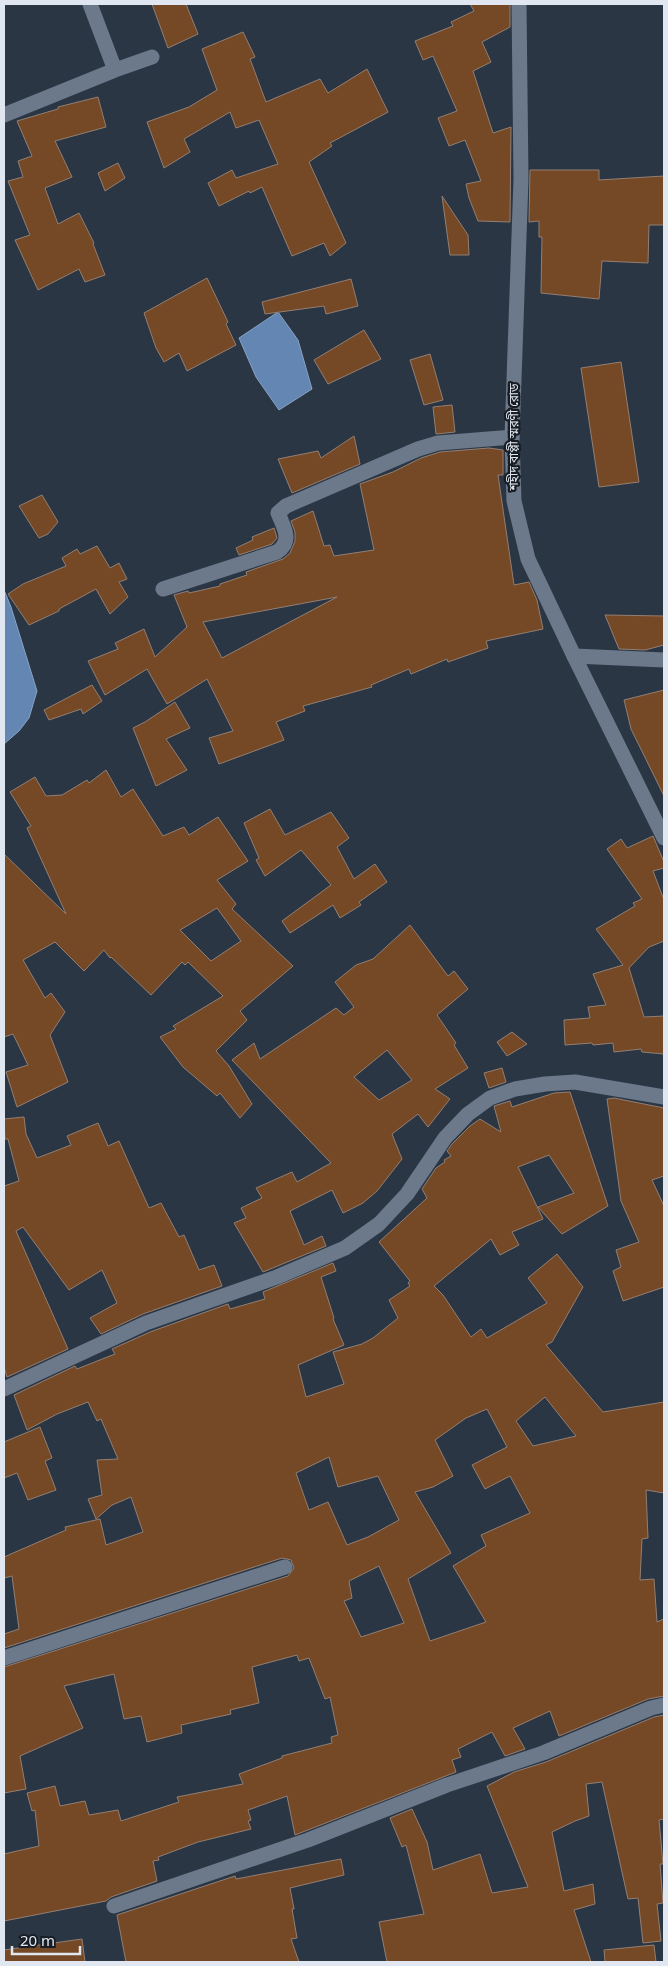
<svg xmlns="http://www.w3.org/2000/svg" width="668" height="1966" font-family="Georgia,'Noto Sans Bengali',serif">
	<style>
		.water { fill: #6386b2; stroke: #88a3c5 }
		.building { fill: #754826; stroke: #937f72; fill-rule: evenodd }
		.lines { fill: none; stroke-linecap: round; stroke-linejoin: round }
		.minor { stroke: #6c798a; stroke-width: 15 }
		.tertiary { stroke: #6c798a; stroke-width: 15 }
		.labels { text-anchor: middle; stroke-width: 4.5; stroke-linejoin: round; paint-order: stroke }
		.street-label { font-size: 12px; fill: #e0e7f1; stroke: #181d24 }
	</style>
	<rect width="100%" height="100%" fill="#2b3645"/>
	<path class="water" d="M 278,312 L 298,340 L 312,389 L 279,410 L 256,377 L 239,338 Z
		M 4,590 L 11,607 L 37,691 L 29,718 L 19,731 L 4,744 Z"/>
	<path class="building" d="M 152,4 L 186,4 L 198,34 L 168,48 Z
		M 470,4 L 510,4 L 510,27 L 482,42 L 491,62 L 473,71 L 493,133 L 511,127 L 510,222 L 478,221 L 469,198 L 466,184 L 481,181 L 465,140 L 449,146 L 438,118 L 457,111 L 433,56 L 423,60 L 415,41 L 453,26 L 451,22 L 474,11 Z
		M 243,32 L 255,57 L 250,59 L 266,102 L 320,79 L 328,93 L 367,69 L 388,112 L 330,143 L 332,146 L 309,162 L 346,243 L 330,256 L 324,243 L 292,256 L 262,187 L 250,193 L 249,191 L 219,206 L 208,183 L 232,170 L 236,178 L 278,164 L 259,120 L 236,128 L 230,112 L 184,139 L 190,152 L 164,168 L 147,122 L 189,107 L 217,90 L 202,49 Z
		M 98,97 L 106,127 L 55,141 L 72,177 L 45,188 L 58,224 L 79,213 L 94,243 L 93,244 L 105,275 L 85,282 L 79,269 L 38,290 L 15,240 L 30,235 L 8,181 L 23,177 L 18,161 L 32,156 L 17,121 L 58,109 L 58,107 Z
		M 118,163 L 125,178 L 105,191 L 98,173 Z
		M 530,170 L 599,170 L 599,180 L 664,176 L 664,225 L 649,225 L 648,263 L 602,261 L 599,299 L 541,293 L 542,237 L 539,237 L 539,221 L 529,222 Z
		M 442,196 L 468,235 L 469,255 L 450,255 Z
		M 207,278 L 228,322 L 226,324 L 236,345 L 187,371 L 179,353 L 164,362 L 156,348 L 144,313 Z
		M 351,279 L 358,306 L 326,314 L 324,306 L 265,314 L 262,302 Z
		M 364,330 L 381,359 L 328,384 L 314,360 Z
		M 430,354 L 443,400 L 424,405 L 410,360 Z
		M 621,362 L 639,482 L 599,487 L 581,368 Z
		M 452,405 L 455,432 L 436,434 L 433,407 Z
		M 354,436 L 360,464 L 292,493 L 278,459 L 318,451 L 321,458 Z
		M 489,448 L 503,450 L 503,475 L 498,475 L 514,585 L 529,582 L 537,600 L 543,629 L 486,641 L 488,648 L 448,662 L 447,659 L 411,674 L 409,669 L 371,685 L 372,687 L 303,706 L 305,711 L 276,722 L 284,740 L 219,764 L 209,738 L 233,731 L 207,679 L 167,704 L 147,669 L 105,695 L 88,661 L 118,649 L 115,643 L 144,629 L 155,657 L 187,627 L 174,595 L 188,591 L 189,593 L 220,586 L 220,584 L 247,575 L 246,572 L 283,559 L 290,553 L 295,541 L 295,532 L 291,521 L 313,511 L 324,546 L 330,545 L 334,556 L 374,550 L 360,484 L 393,472 L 421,458 L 440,452 ZM 337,597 L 222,658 L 203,622 Z
		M 42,495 L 58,522 L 48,534 L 39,538 L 19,506 Z
		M 274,528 L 277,538 L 272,544 L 239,555 L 236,548 L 253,540 L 252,537 Z
		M 97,546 L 110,568 L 119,563 L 127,579 L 119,582 L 128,597 L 110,614 L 96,589 L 59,609 L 59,611 L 29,625 L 8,594 L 23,584 L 66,566 L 62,558 L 77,549 L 80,554 Z
		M 605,615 L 664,616 L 664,645 L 645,650 L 619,649 Z
		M 92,685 L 102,701 L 83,714 L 81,709 L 49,720 L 44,710 Z
		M 664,690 L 664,796 L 631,729 L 624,700 Z
		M 175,702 L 190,728 L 166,739 L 187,770 L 156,786 L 133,728 L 145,722 Z
		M 106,770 L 121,797 L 133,789 L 163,836 L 184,827 L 189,835 L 218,817 L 248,861 L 217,880 L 236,904 L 232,909 L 293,966 L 240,1011 L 247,1020 L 216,1051 L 229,1066 L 252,1104 L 240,1118 L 220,1093 L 217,1096 L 183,1067 L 160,1037 L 176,1029 L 173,1026 L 223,996 L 188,962 L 185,965 L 182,962 L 151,995 L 111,957 L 110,958 L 104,950 L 84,971 L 55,942 L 23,960 L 45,998 L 51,993 L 65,1012 L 50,1035 L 68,1082 L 17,1107 L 6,1072 L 28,1065 L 13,1034 L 4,1037 L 4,854 L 66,914 L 27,828 L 31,826 L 10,792 L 35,777 L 46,796 L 62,795 L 87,780 L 89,783 ZM 217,908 L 241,941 L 211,961 L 180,930 Z
		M 270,809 L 285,835 L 331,812 L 349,838 L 337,847 L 354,879 L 375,864 L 387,882 L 359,902 L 361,905 L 340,918 L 333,905 L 290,933 L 282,921 L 331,885 L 301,850 L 265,876 L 256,860 L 259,858 L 244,823 Z
		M 653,836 L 664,862 L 664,868 L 653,871 L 664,900 L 664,941 L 649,947 L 629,968 L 644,1017 L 664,1016 L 664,1054 L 642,1052 L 641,1049 L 614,1052 L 613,1043 L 593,1045 L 592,1043 L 565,1045 L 564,1020 L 590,1018 L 588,1007 L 606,1005 L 593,974 L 623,965 L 596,929 L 635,906 L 633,903 L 642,899 L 607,849 L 621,839 L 627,848 Z
		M 410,925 L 448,976 L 454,971 L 468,989 L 437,1015 L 456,1043 L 454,1045 L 468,1068 L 435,1089 L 450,1099 L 428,1127 L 418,1114 L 392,1134 L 402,1159 L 377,1191 L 363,1203 L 343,1213 L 332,1190 L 290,1211 L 304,1245 L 322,1236 L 326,1246 L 263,1272 L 234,1223 L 246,1218 L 241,1208 L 262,1198 L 256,1188 L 292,1172 L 297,1182 L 331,1163 L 232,1060 L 254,1043 L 260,1059 L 336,1008 L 344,1015 L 354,1007 L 335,982 L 356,965 L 373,959 ZM 387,1050 L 412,1080 L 379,1100 L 354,1077 Z
		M 512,1032 L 527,1044 L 507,1056 L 497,1042 Z
		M 502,1068 L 506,1082 L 489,1088 L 484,1073 Z
		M 570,1092 L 608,1206 L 562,1234 L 538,1207 L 574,1193 L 549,1155 L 518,1167 L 543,1219 L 512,1232 L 519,1245 L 500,1255 L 491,1239 L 434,1286 L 443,1295 L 471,1337 L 481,1329 L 487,1338 L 547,1303 L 528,1278 L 557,1254 L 583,1287 L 552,1342 L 546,1345 L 603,1412 L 664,1402 L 664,1493 L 646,1490 L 648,1538 L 642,1539 L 640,1580 L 654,1579 L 657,1622 L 664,1619 L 664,1696 L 648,1699 L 559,1736 L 550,1711 L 513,1728 L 525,1749 L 505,1756 L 492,1732 L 458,1749 L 461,1757 L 452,1760 L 456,1772 L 295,1835 L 287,1796 L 248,1810 L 251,1820 L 248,1821 L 251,1829 L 198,1842 L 158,1857 L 159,1860 L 153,1861 L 157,1881 L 111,1897 L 106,1901 L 4,1921 L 4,1854 L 39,1846 L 35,1810 L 32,1811 L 27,1793 L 55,1786 L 60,1806 L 85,1801 L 89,1815 L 118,1810 L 121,1821 L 179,1802 L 177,1797 L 243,1784 L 239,1774 L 282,1758 L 282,1756 L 332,1743 L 331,1737 L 338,1735 L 330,1697 L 325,1699 L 309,1658 L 299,1661 L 297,1655 L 252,1667 L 259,1703 L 230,1710 L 231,1714 L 181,1725 L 182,1733 L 147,1742 L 141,1716 L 124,1719 L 114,1674 L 64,1686 L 83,1728 L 20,1756 L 26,1789 L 4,1793 L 4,1667 L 288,1576 L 294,1568 L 291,1560 L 282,1558 L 4,1648 L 4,1634 L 19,1629 L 12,1576 L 4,1578 L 4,1557 L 66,1530 L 65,1527 L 100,1519 L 106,1545 L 143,1532 L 131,1497 L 112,1505 L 96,1519 L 88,1499 L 102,1495 L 97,1460 L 118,1459 L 101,1419 L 97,1421 L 88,1402 L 57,1414 L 27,1430 L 14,1395 L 75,1366 L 77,1369 L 115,1354 L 112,1349 L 150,1332 L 228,1304 L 230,1309 L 265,1299 L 263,1292 L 333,1263 L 336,1271 L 321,1277 L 334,1318 L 333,1319 L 344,1345 L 298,1365 L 306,1397 L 344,1384 L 333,1352 L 362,1344 L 373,1338 L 398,1318 L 389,1300 L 410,1286 L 408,1283 L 410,1281 L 379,1242 L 427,1198 L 422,1189 L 436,1168 L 445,1162 L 444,1160 L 451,1156 L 447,1151 L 452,1144 L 470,1126 L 480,1119 L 501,1132 L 494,1106 L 510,1101 L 512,1107 L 554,1093 ZM 545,1397 L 576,1436 L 533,1446 L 516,1421 ZM 487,1409 L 507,1447 L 472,1465 L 485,1489 L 510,1476 L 530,1513 L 481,1535 L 486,1546 L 453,1566 L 486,1622 L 430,1641 L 408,1579 L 451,1553 L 415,1492 L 433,1487 L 453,1476 L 435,1440 L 466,1418 ZM 329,1457 L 338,1487 L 378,1476 L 399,1520 L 368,1537 L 347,1545 L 328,1502 L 309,1510 L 296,1473 ZM 379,1566 L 404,1623 L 361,1637 L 344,1601 L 352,1598 L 349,1581 Z
		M 614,1098 L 664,1108 L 664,1176 L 652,1180 L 664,1206 L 664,1287 L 623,1301 L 613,1271 L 621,1267 L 616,1250 L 639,1242 L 621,1201 L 607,1099 Z
		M 24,1117 L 26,1134 L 37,1158 L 71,1145 L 67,1136 L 98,1123 L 108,1146 L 119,1141 L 149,1208 L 161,1203 L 179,1237 L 184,1235 L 199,1270 L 214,1265 L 222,1286 L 143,1314 L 101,1334 L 90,1318 L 117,1303 L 102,1270 L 69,1290 L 23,1227 L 16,1231 L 68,1349 L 7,1377 L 4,1367 L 4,1186 L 19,1181 L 8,1139 L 5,1139 L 4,1119 Z
		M 40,1427 L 52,1458 L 45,1461 L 56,1490 L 28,1500 L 17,1473 L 4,1478 L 4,1442 Z
		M 664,1715 L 664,1819 L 659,1820 L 663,1864 L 660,1864 L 663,1903 L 657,1904 L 661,1941 L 643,1943 L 638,1898 L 628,1899 L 602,1782 L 586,1784 L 589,1816 L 575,1821 L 552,1832 L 564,1891 L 593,1884 L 595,1904 L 574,1910 L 591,1962 L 387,1962 L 379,1922 L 424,1914 L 406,1845 L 402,1847 L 390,1818 L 412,1809 L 427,1842 L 433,1870 L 480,1854 L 492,1893 L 528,1887 L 487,1786 L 514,1772 L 546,1762 L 654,1717 Z
		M 341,1859 L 344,1875 L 290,1888 L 294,1909 L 292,1909 L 297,1938 L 291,1939 L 299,1962 L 126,1962 L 117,1915 L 235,1876 L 236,1879 Z
		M 82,1939 L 85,1962 L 4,1962 L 4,1950 Z
		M 654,1945 L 656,1962 L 605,1962 L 604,1950 Z"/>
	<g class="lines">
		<path class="minor" d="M 90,4 L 115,70
			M 4,115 L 115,70 L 152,57
			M 163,589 L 277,552 C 293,541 284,528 278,513 L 286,506 L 418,449 L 438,443 L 512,437
			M 574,656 L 664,660
			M 4,1389 L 146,1323 L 277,1277 L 345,1248 L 379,1224 L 407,1194 L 445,1138 L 468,1114 L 490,1098 L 515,1089 L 545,1084 L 575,1082 L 664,1097
			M 4,1658 L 285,1567
			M 114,1906 L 308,1840 L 447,1785 L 543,1753 L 651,1708 L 664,1705"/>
		<path class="tertiary" d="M 519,4 L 521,179 L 512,437 L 514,501 L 528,559 L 574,656 L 664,838"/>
	</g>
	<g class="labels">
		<g class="street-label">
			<text transform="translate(514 437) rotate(-90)" y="4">শহীদ বাপ্পী স্মরণী রোড</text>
		</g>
	</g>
	<rect width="668" height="1966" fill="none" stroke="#e0e7f1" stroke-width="10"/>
	<path d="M12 1946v8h68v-8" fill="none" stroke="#e0e7f1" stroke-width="2.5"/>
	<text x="20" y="1946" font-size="15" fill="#e0e7f1" stroke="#181d24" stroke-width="4" paint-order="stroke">20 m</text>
</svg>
